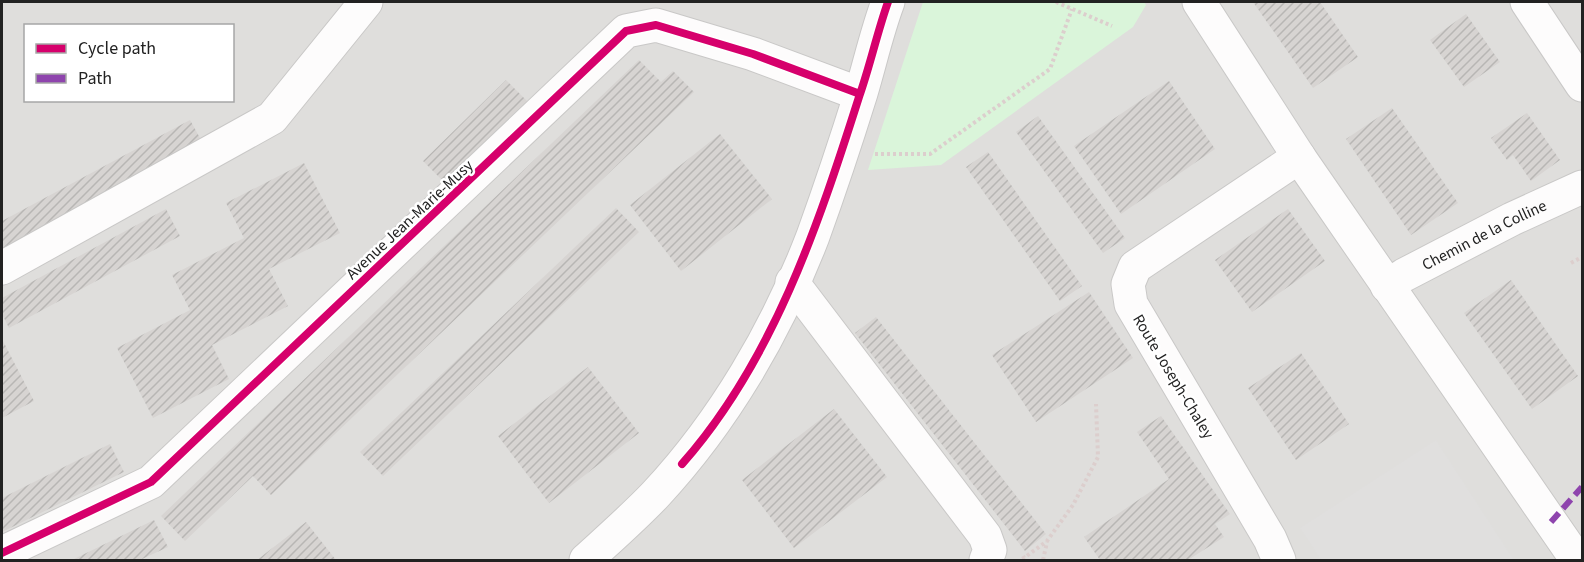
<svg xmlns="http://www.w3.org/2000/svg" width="1584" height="562" font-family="'Source Sans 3',sans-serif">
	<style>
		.residential { fill: #dfdedc; fill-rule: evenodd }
		.park { fill: #daf5da }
		.parking { fill: #e0dfde }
		.building { fill: url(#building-hatch) }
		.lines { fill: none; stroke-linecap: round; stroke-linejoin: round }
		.minor-casing { stroke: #c9c8c7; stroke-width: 35 }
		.path { stroke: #dccecd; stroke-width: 4; stroke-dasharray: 3 3; stroke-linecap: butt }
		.minor { stroke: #fdfcfc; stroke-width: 33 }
		.quiet { stroke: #8e44ad; stroke-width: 6; stroke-dasharray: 12 6; stroke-linecap: butt }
		.cycleway-casing { stroke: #fff; stroke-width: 11 }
		.cycleway { stroke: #d6006c; stroke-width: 8 }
		.labels { text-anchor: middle; stroke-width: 5; stroke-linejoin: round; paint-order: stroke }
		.street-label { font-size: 16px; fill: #222; stroke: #fff }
	</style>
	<defs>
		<pattern id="building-hatch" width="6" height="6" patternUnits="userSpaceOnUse" patternTransform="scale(1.5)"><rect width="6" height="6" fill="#d7d4d2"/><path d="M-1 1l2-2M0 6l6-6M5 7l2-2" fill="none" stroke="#b8b6b4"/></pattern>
	</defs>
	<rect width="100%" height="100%" fill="#f0eeeb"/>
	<path class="residential" d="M 2,2 L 1582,2 L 1582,560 L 2,560 ZM 26,26 L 232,26 L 232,100 L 26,100 Z"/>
	<path class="park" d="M 923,2 L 1144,2 L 1146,5 L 1133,27 L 941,165 L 868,170 Z"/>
	<path class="parking" d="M 1436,440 L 1514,560 L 1321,560 L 1300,528 Z"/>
	<path class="building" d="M 1253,2 L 1320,2 L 1358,57 L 1313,88 Z
		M 1466,14 L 1500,62 L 1464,87 L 1430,40 Z
		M 639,60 L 661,82 L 673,71 L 694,92 L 271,495 L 253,476 L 185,541 L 161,516 Z
		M 506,80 L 528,102 L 445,183 L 423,161 Z
		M 1169,81 L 1215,149 L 1121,214 L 1074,146 Z
		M 1392,108 L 1458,203 L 1411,235 L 1346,139 Z
		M 1527,113 L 1560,160 L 1531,181 L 1513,155 L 1507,160 L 1491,138 Z
		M 1038,116 L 1125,238 L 1103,253 L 1016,132 Z
		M 190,120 L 205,147 L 2,256 L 2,221 Z
		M 720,134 L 772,199 L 681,271 L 630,205 Z
		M 988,152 L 1082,286 L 1060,301 L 966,167 Z
		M 304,163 L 340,233 L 269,269 L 288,306 L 212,345 L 229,379 L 153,418 L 117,348 L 190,310 L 172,275 L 244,238 L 226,203 Z
		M 616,208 L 639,232 L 383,476 L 360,452 Z
		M 166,209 L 180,236 L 9,328 L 2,314 L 2,298 Z
		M 1288,209 L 1325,261 L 1252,312 L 1215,260 Z
		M 1511,280 L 1578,376 L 1532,409 L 1464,313 Z
		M 1089,292 L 1133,358 L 1036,422 L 992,355 Z
		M 876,317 L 1046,534 L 1025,551 L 855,333 Z
		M 2,339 L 34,401 L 2,418 Z
		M 1301,353 L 1349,424 L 1296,460 L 1248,388 Z
		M 588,367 L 639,433 L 549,503 L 498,436 Z
		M 834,409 L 887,477 L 794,548 L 742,480 Z
		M 1161,416 L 1230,514 L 1215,524 L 1224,537 L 1188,560 L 1100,560 L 1084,537 L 1169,479 L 1137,432 Z
		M 110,444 L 124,472 L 2,532 L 2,498 Z
		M 154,520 L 168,547 L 140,560 L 72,560 Z
		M 306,522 L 336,560 L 257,560 Z"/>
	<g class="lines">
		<g class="minor-casing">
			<g id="minor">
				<path d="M 1199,2 L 1299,157 L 1577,560"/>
				<path d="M 1527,2 L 1582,85"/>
				<path d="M 2,268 L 272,118 L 366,2"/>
				<path d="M 792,282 L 985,536 L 990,550 L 986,560"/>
				<path id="s1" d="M 1387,286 L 1404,275 L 1512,219 L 1582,187"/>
				<path d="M 2,553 L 151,482 L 626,31 L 656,25 L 753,54 L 860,94"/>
				<path d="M 586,560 C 609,539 633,518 655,495 C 724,421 777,330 813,236 C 830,189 846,141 861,93 C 870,63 877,31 888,2"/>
				<path d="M 1279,560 L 1270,539 L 1131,304 L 1128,284 L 1135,267 L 1299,157"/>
			</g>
		</g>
		<path class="path" d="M 1056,2 L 1112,26
			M 875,154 L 930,154 L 1050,69 L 1072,9
			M 1571,263 L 1582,257
			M 1023,556 L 1024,558 L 1047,541 L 1073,505 L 1098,457 L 1096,404
			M 1043,560 L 1047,542"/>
		<use href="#minor" class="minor"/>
		<path class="quiet" d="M 1551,522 L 1582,487"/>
		<g class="cycleway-casing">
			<path id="cycleway" d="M 682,464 C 773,361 818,226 859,97 C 870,66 877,33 888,2
				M 2,553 L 151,482 L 626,31 L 656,25 L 753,54 L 860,94"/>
		</g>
		<use href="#cycleway" class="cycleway"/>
	</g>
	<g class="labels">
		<g class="street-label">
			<text transform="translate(409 219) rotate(-43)" y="6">Avenue Jean-Marie-Musy</text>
			<text dy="6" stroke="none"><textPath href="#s1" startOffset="110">Chemin de la Colline</textPath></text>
			<text transform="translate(1174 376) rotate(59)" y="6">Route Joseph-Chaley</text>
		</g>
	</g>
	<rect width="1584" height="562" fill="none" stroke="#222222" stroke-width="6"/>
	<rect x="24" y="24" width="210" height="78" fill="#ffffff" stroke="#a7a7a7" stroke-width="1.5"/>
	<rect x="36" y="44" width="30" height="9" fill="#d6006c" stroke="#a7a7a7" stroke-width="1.5"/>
	<text x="78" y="54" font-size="18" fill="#222222">Cycle path</text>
	<rect x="36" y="74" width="30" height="9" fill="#8e44ad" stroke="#a7a7a7" stroke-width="1.5"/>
	<text x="78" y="84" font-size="18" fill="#222222">Path</text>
</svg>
